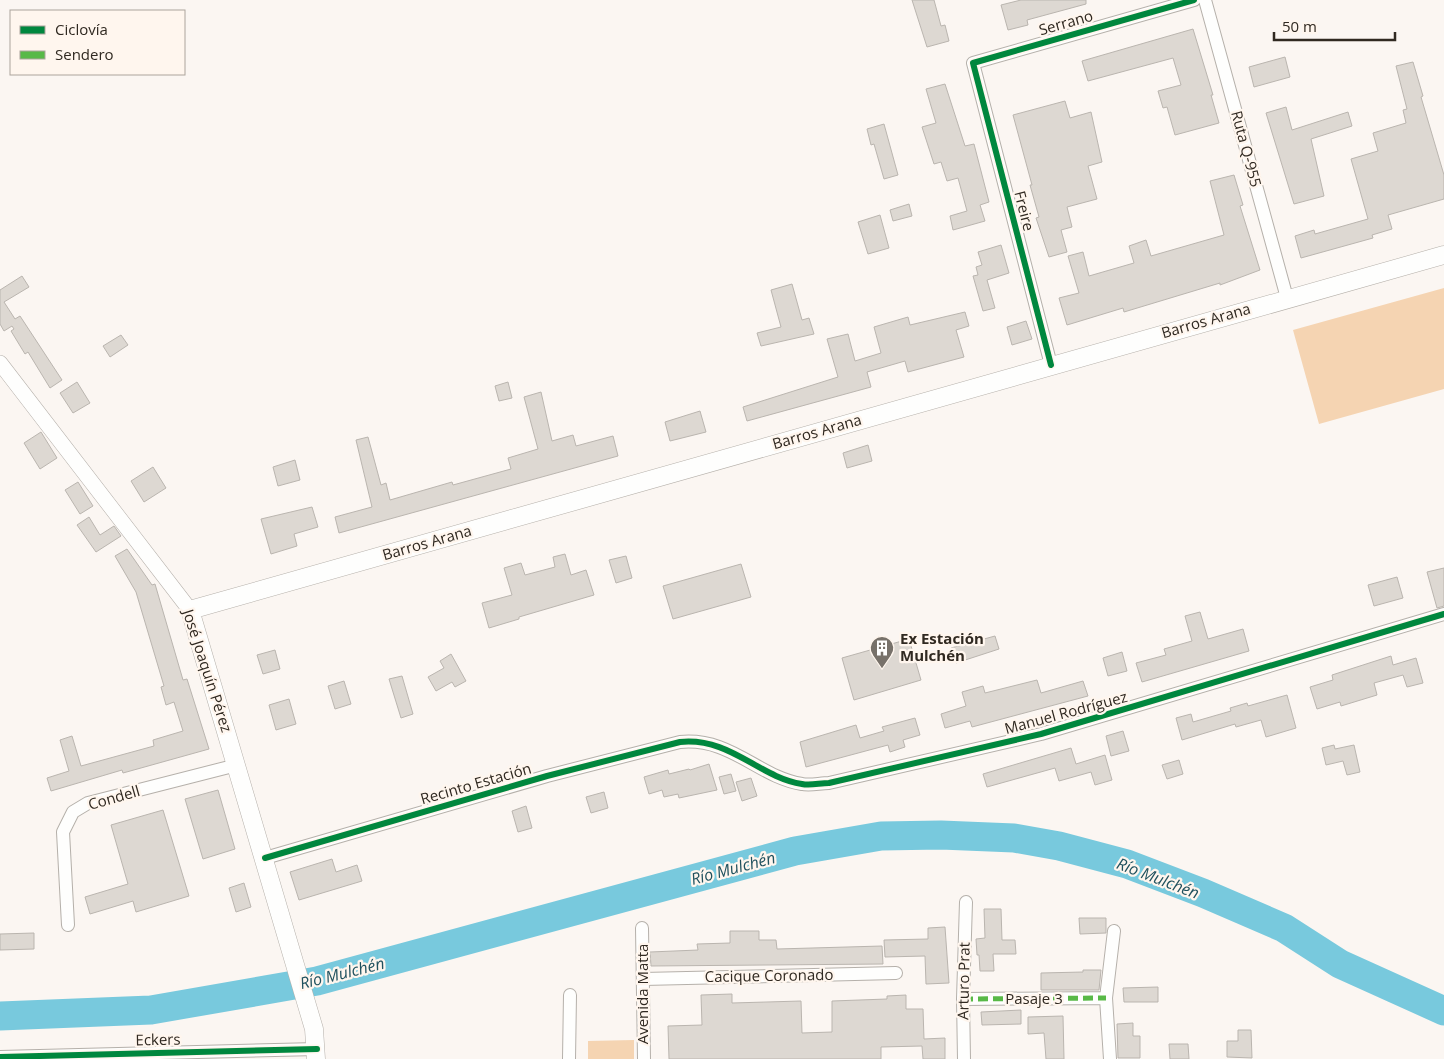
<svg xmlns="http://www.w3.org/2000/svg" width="1444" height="1059" font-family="'Open Sans',sans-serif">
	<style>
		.green { fill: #f5d4b2 }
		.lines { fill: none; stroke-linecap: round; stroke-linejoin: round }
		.river { stroke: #78c9dd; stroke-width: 29 }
		.building { fill: #ddd8d2; stroke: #bab5af }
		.minor-casing { stroke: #b5b0aa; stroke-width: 14 }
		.tertiary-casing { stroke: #b5b0aa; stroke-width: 16 }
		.secondary-casing { stroke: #b5b0aa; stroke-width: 19 }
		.minor { stroke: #fefefd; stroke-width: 12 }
		.tertiary { stroke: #fefefd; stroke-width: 15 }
		.secondary { stroke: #fefefd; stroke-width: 18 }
		.quiet { stroke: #58b947; stroke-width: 5; stroke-dasharray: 10 5; stroke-linecap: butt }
		.cycleway-casing { stroke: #fff6ee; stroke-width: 9 }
		.cycleway { stroke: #00873e; stroke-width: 6 }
		.labels { text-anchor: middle; stroke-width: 4.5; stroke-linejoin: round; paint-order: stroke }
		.street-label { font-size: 15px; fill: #302921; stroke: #fff6ee }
		.poi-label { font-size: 15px; font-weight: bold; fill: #302921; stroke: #fff6ee; text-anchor: start }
		.water-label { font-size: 16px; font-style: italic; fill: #20515e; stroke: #fff6ee }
	</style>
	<rect width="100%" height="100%" fill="#fbf6f2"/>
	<path class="green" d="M 1444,288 L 1444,389 L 1319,424 L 1293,330 Z
		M 634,1040 L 634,1059 L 588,1059 L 588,1041 Z"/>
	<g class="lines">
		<path class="river" d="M 0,1016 L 151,1010 L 317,981 L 795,851 L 881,836 L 941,835 L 1014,838 L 1059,846 L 1127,864 L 1203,893 L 1284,928 L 1340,964 L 1444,1011"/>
	</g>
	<path class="building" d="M 912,0 L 934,0 L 941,26 L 945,25 L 949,41 L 927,47 Z
		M 1021,0 L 1086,0 L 1086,4 L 1027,20 L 1028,25 L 1008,30 L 1001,5 Z
		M 1193,29 L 1213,95 L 1211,95 L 1219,123 L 1175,135 L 1167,107 L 1163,108 L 1158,91 L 1181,85 L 1173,58 L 1088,81 L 1082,61 Z
		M 1285,57 L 1290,77 L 1254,87 L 1249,67 Z
		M 1413,62 L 1423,96 L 1421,97 L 1444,175 L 1444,199 L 1388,215 L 1392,229 L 1372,235 L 1373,238 L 1301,258 L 1295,236 L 1314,230 L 1315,234 L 1368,219 L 1351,159 L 1378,151 L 1373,133 L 1406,123 L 1403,110 L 1407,109 L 1396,66 Z
		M 945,84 L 965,146 L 974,144 L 989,202 L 980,205 L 985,221 L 953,230 L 950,216 L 967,211 L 958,178 L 947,181 L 941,162 L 934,164 L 922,127 L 936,123 L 926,89 Z
		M 1065,101 L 1070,118 L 1091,112 L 1102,162 L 1088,166 L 1097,199 L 1067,207 L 1072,227 L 1061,230 L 1067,252 L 1049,257 L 1036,218 L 1039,217 L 1030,185 L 1032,185 L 1013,115 Z
		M 1286,107 L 1292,130 L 1348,112 L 1352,126 L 1311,139 L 1324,196 L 1294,204 L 1266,113 Z
		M 884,124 L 898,175 L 884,179 L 874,144 L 871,145 L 867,129 Z
		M 1234,175 L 1243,205 L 1240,206 L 1260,270 L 1220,285 L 1220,283 L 1124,312 L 1123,308 L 1067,325 L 1059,298 L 1079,293 L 1068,256 L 1083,252 L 1089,276 L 1134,263 L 1129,246 L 1146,240 L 1151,256 L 1224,235 L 1210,181 Z
		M 909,204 L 912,216 L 893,221 L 890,210 Z
		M 880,215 L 889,248 L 868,254 L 858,222 Z
		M 1001,245 L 1009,273 L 987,280 L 995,308 L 983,311 L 973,276 L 978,275 L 976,267 L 982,265 L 978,252 Z
		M 22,276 L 29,287 L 4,302 L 15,319 L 20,316 L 62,380 L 50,388 L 28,352 L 25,354 L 11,331 L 14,329 L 12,326 L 4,331 L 0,324 L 0,290 Z
		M 792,284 L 802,320 L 809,318 L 814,334 L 761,346 L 757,333 L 781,327 L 771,290 Z
		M 965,312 L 969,326 L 956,330 L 964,357 L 908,372 L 905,361 L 867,372 L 871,387 L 747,421 L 743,407 L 838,377 L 827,339 L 848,334 L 855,361 L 881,353 L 874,327 L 908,317 L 910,325 Z
		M 1026,321 L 1032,339 L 1012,345 L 1007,327 Z
		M 121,335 L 128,345 L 110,357 L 103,346 Z
		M 77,382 L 90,403 L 73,413 L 60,393 Z
		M 508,382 L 512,398 L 499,401 L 495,386 Z
		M 541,392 L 552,441 L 573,435 L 576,446 L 613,436 L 618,456 L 339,533 L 335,517 L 372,507 L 356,440 L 368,437 L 381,485 L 386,483 L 390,500 L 452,482 L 453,485 L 511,469 L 508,458 L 538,449 L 524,397 Z
		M 700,411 L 706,432 L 670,441 L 665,422 Z
		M 41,432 L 57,458 L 40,469 L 24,443 Z
		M 868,445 L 872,461 L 847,468 L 843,453 Z
		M 295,460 L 300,480 L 278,486 L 273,467 Z
		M 153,467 L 166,488 L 144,502 L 131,481 Z
		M 78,482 L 93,506 L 80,514 L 65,490 Z
		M 312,507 L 318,527 L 294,534 L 297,546 L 271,554 L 261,519 Z
		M 89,517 L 100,535 L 114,526 L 121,536 L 96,552 L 77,525 Z
		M 127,549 L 152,585 L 155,584 L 183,680 L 187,679 L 209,749 L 123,773 L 122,770 L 51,791 L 47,778 L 69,771 L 60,740 L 72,736 L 81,766 L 154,746 L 153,740 L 183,731 L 174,702 L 166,705 L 161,687 L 164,686 L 136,592 L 115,556 Z
		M 565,554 L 571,575 L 586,570 L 594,595 L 519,617 L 519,619 L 489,628 L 482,603 L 512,595 L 504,568 L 521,563 L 525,575 L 555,567 L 553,557 Z
		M 626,556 L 632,578 L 616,583 L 609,560 Z
		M 741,564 L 751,597 L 673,619 L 663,586 Z
		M 1444,568 L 1444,606 L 1437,608 L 1427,572 Z
		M 1397,577 L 1403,598 L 1374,606 L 1368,585 Z
		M 1200,612 L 1208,639 L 1243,629 L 1249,651 L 1142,682 L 1136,663 L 1166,655 L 1164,649 L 1192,641 L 1185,616 Z
		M 995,636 L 999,649 L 956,663 L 951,648 Z
		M 909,639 L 921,680 L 854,700 L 842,658 Z
		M 275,650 L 280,669 L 263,674 L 257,655 Z
		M 1122,652 L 1127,671 L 1108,676 L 1103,658 Z
		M 451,654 L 466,681 L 455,687 L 452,682 L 436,691 L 428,677 L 444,668 L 440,661 Z
		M 1391,656 L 1393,665 L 1416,658 L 1423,683 L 1407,687 L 1403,675 L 1374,683 L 1377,695 L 1341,706 L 1340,702 L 1317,709 L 1310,687 L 1333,680 L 1332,675 Z
		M 402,676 L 413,714 L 401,718 L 389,679 Z
		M 1037,680 L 1041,693 L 1083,681 L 1088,696 L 972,727 L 970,721 L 945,728 L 941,714 L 966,706 L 962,692 L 983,686 L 985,693 Z
		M 344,681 L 351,704 L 335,709 L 328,686 Z
		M 1287,695 L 1296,728 L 1266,737 L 1261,720 L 1236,727 L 1235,724 L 1182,740 L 1176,718 L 1191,714 L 1193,722 L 1231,711 L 1230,708 L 1247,703 L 1248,706 Z
		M 289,699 L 296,724 L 276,730 L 269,705 Z
		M 915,718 L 920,735 L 903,740 L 905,747 L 890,752 L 888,745 L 806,767 L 800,742 L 856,725 L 860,738 L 884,731 L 882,727 Z
		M 1123,731 L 1129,751 L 1111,756 L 1106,736 Z
		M 1334,745 L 1335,749 L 1354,745 L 1360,772 L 1347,775 L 1343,761 L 1326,765 L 1322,748 Z
		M 1071,748 L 1076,764 L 1105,755 L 1112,780 L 1095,785 L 1091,772 L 1059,781 L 1055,768 L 987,787 L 983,774 Z
		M 1179,760 L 1183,774 L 1167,779 L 1162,765 Z
		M 709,764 L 717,790 L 679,798 L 678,794 L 664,797 L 662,790 L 649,794 L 644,777 L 668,770 L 669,774 L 689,769 L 690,770 Z
		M 731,774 L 736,791 L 724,794 L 719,777 Z
		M 751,778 L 757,796 L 742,801 L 736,782 Z
		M 218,790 L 235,849 L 203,859 L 185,799 Z
		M 604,792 L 608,808 L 591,813 L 586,797 Z
		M 526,806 L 532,828 L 518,832 L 512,811 Z
		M 163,810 L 189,896 L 136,912 L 133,901 L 90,914 L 85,897 L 128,884 L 111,825 Z
		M 332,859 L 336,872 L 357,865 L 362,881 L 299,900 L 290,872 Z
		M 244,883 L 251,907 L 236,912 L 229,888 Z
		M 984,909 L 1001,909 L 1002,940 L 1015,940 L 1016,954 L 993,954 L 994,971 L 980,971 L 979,955 L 977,955 L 976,939 L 985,938 Z
		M 1079,918 L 1106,918 L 1106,933 L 1080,934 Z
		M 945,927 L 949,983 L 926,984 L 925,956 L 885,957 L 884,940 L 928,939 L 928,928 Z
		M 730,931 L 759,931 L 759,940 L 776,940 L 777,949 L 882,946 L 883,964 L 651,966 L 650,952 L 698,950 L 697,944 L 730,943 Z
		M 34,933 L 34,949 L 0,950 L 0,934 Z
		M 1083,970 L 1101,970 L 1099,990 L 1041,990 L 1041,973 L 1083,972 Z
		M 1158,987 L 1158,1002 L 1124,1002 L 1123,988 Z
		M 732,994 L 732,1003 L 801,1001 L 802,1033 L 832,1032 L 832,1001 L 887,999 L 887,996 L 906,995 L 906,1009 L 923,1009 L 924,1039 L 945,1038 L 945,1059 L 923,1059 L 922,1046 L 881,1047 L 881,1059 L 669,1059 L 668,1026 L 702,1025 L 701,995 Z
		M 1021,1010 L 1021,1024 L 982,1025 L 981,1012 Z
		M 1063,1016 L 1064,1059 L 1046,1059 L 1044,1033 L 1028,1034 L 1028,1017 Z
		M 1133,1023 L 1133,1036 L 1140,1036 L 1140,1058 L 1118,1058 L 1117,1024 Z
		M 1238,1030 L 1251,1030 L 1252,1058 L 1227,1057 L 1227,1041 L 1238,1041 Z
		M 1169,1044 L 1188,1044 L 1189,1059 L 1170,1059 Z"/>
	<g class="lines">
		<g class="minor-casing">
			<path id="minor" d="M 1205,0 L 1287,298
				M 1051,365 L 973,63 L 1194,0
				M 265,858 L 547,776 L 680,742 C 731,737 758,777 802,784 C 810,786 820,783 829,783 L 1041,734 L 1444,614
				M 68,925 L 63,832 L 73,812 L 88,803 L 237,765
				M 642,928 L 644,1059
				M 643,979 L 896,973
				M 963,999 L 1106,998
				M 0,1057 L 317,1049
				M 569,1059 L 570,995
				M 964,1059 L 963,999 L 966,902
				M 1110,1059 L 1106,998 L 1114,931"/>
		</g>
		<g class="tertiary-casing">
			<path id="tertiary" d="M 0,363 L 190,610"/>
		</g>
		<g class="secondary-casing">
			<path id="secondary" d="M 316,1059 L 314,1029 L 190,610 L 1444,255"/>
		</g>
		<use href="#minor" class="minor"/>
		<use href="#tertiary" class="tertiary"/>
		<use href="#secondary" class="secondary"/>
		<path class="quiet" d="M 963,999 L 1106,998"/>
		<g class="cycleway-casing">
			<path id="cycleway" d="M 1051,365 L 973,63 L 1194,0
				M 265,858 L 547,776 L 680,742 C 731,737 758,777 802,784 C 810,786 820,783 829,783 L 1041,734 L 1444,614
				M 0,1057 L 317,1049"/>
		</g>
		<use href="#cycleway" class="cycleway"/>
	</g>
	<defs>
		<g id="building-pin" transform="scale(1.25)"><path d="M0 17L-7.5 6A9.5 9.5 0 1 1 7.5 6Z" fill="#77716a" stroke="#fff6ee"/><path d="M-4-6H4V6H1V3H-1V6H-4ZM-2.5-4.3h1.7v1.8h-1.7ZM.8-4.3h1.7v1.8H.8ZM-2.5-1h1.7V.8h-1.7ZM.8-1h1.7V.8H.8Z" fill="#fff"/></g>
	</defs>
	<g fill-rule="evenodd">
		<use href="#building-pin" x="882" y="648"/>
	</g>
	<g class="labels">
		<g class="street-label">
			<text transform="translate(1066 23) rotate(-16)" y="5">Serrano</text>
			<text transform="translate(1246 149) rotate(75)" y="5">Ruta Q-955</text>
			<text transform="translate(1024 211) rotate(76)" y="5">Freire</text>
			<text transform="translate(1206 321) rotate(-16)" y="5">Barros Arana</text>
			<text transform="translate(817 432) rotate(-16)" y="5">Barros Arana</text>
			<text transform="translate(427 543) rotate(-16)" y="5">Barros Arana</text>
			<text transform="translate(207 671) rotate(72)" y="5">José Joaquín Pérez</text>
			<text transform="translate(1066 713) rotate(-15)" y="5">Manuel Rodríguez</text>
			<text transform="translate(476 784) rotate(-16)" y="5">Recinto Estación</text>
			<text transform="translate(114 798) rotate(-16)" y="5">Condell</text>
			<text transform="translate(769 976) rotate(-1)" y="5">Cacique Coronado</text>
			<text transform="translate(964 981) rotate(-89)" y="5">Arturo Prat</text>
			<text transform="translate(643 994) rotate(-90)" y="5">Avenida Matta</text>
			<text x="1034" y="1004">Pasaje 3</text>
			<text transform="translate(158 1040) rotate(-1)" y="5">Eckers</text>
		</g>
		<g class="poi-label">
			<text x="900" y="644">Ex Estación<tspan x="900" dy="17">Mulchén</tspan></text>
		</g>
		<g class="water-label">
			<text transform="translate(733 868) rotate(-15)" y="6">Río Mulchén</text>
			<text transform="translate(1158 878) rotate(21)" y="6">Río Mulchén</text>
			<text transform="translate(342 973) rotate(-14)" y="6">Río Mulchén</text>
		</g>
	</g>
	<rect x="10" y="10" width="175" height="65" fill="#fff6ee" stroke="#aca49c"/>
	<rect x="20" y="26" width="25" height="8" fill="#00873e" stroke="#aca49c"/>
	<text x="55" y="35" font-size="15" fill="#302921">Ciclovía</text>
	<rect x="20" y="51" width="25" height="8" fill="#58b947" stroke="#aca49c"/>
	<text x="55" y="60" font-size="15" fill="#302921">Sendero</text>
	<path d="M1274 32v8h121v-8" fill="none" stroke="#302921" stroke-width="2.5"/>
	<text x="1282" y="32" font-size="15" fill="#302921" stroke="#fff6ee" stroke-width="4" paint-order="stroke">50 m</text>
</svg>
